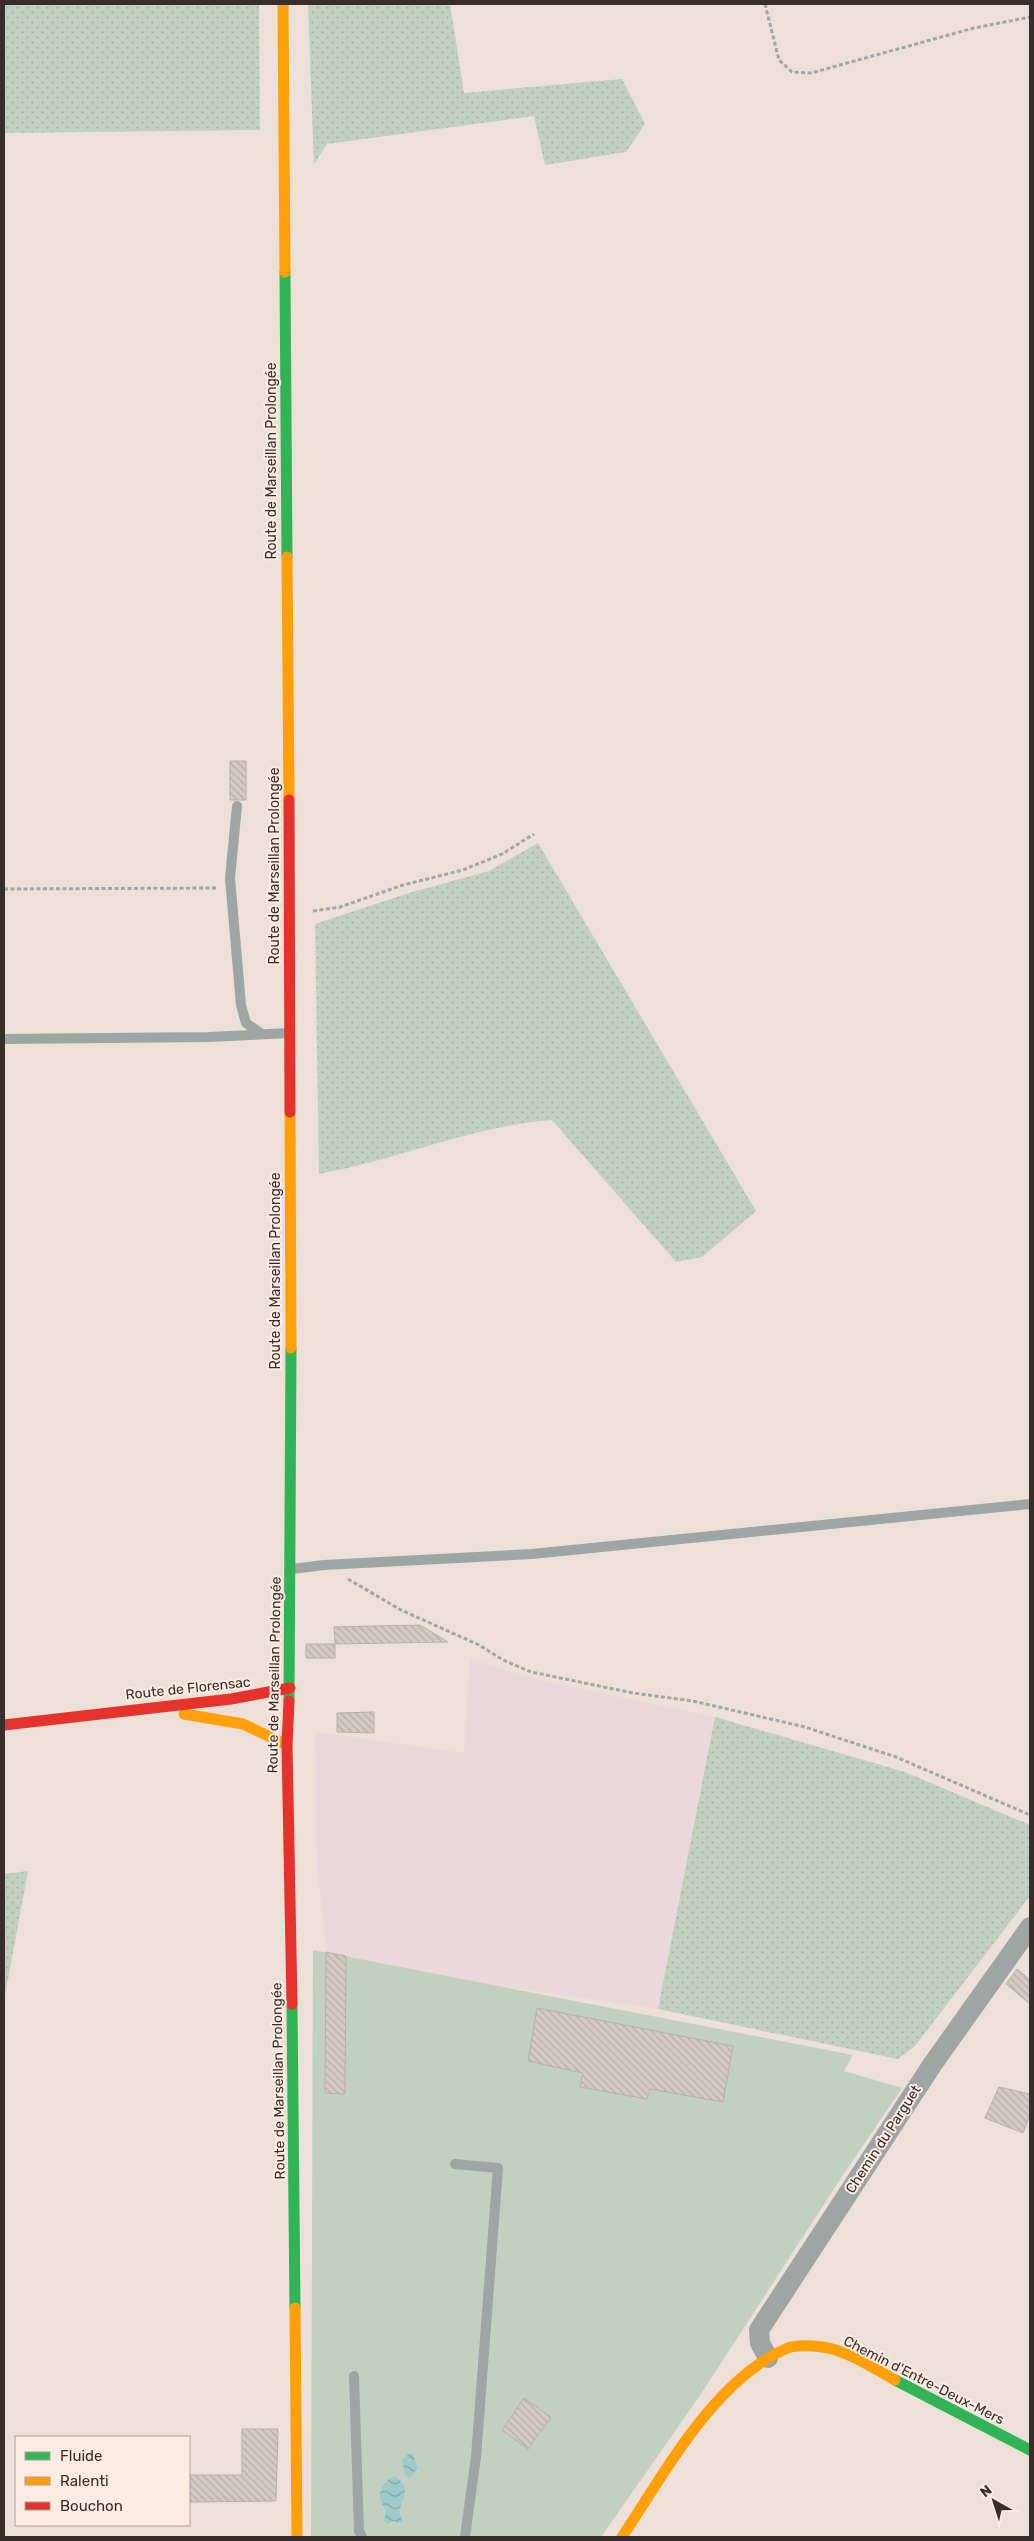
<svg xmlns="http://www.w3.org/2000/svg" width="1034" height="2541" font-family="Rubik,sans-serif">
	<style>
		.industrial { fill: #ebd8da }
		.grass { fill: url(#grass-dots) }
		.park { fill: #c2d0c1 }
		.water { fill: url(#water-waves) }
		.building { fill: url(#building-back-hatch); stroke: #b9b0aa }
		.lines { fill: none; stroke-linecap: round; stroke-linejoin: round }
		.path { stroke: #a1a6a2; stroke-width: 3; stroke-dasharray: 4 2.5; stroke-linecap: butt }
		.lane { stroke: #9da6a2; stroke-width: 10 }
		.street { stroke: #9da6a2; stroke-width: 20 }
		.fast { stroke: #30b455; stroke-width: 11 }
		.slow { stroke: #ff9f0a; stroke-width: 11 }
		.jam { stroke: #e5322d; stroke-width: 11 }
		.labels { text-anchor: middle; stroke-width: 4; stroke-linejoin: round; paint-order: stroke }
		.street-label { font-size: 14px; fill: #372d29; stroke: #feebe1 }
	</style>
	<defs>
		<pattern id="grass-dots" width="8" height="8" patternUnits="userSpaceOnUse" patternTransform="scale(1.25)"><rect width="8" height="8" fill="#c2d0c1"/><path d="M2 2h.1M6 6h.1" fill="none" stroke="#a7b3a6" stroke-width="1.8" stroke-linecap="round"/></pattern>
		<pattern id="water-waves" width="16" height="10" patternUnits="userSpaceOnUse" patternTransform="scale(1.25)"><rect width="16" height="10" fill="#9ecbca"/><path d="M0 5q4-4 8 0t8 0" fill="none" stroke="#82a5a4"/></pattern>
		<pattern id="building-back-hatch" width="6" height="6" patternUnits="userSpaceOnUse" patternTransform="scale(1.25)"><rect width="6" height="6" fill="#d4cac4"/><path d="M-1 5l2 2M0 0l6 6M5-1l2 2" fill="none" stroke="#b7aea8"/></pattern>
	</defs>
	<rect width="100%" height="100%" fill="#ede0d9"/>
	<path class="industrial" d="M 470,1659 L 540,1680 L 715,1717 L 658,2009 L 497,1986 L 327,1954 L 317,1868 L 315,1732 L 464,1753 Z"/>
	<path class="grass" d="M 4,4 L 259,4 L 260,130 L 4,133 Z
		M 308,4 L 450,4 L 464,93 L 622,79 L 645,124 L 626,152 L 545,165 L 534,116 L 327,144 L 314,164 Z
		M 538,843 L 756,1211 L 702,1257 L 676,1262 L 552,1120 C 472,1126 397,1160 319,1174 L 315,924 L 409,893 L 489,871 Z
		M 715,1717 L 905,1772 L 1030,1825 L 1030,1896 L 915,2046 L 898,2059 L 658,2009 Z
		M 28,1871 L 4,2001 L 4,1874 Z"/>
	<path class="park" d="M 313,1950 L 853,2055 L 844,2071 L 902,2088 L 843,2175 L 701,2394 L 601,2537 L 311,2537 Z"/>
	<path class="water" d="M 409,2453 L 413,2454 L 418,2468 L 410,2478 L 405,2476 L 402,2460 Z
		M 394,2476 C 420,2493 390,2504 403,2520 L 401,2523 L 393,2521 L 387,2524 L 384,2521 L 386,2510 C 376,2497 379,2484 394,2476 Z"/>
	<path class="building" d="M 230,761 L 246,761 L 246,800 L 230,800 Z
		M 420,1625 L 448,1642 L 335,1644 L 334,1627 Z
		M 306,1644 L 335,1644 L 335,1658 L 306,1658 Z
		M 374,1712 L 374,1733 L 337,1732 L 337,1713 Z
		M 326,1952 L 346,1956 L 345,2094 L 325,2093 Z
		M 1017,1969 L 1030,1980 L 1030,2004 L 1006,1984 Z
		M 537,2008 L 733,2046 L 723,2102 L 650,2089 L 647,2099 L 580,2087 L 583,2073 L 528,2061 Z
		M 999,2087 L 1030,2094 L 1030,2115 L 1023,2133 L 985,2118 Z
		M 524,2398 L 551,2417 L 528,2449 L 502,2430 Z
		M 242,2429 L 278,2429 L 276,2501 L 189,2502 L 189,2475 L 242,2475 Z"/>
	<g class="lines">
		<path class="path" d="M 765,4 L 779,60 L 792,72 L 811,73 L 974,28 L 1030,17
			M 4,889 L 218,888
			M 313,911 L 340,907 L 403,885 L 463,870 L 502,854 L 534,834
			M 348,1579 L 401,1610 L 479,1645 L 503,1660 L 531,1672 L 633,1693 L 693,1701 L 805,1727 L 896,1757 L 1030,1815"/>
		<path class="lane" d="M 237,806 L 230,878 L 241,1005 L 246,1023 L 262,1034
			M 4,1039 L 209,1037 L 289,1033
			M 292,1569 L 324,1565 L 532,1554 L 1030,1504
			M 455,2164 L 498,2168 L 476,2457 L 465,2537
			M 354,2376 L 359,2531 L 362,2537"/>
		<path class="street" d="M 768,2358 L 760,2343 L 759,2330 L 932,2065 L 1030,1927"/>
		<path class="fast" d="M 285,272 L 287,557
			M 289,1701 L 291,1348
			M 292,2004 L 295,2308
			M 895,2380 L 1030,2450"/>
		<path class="slow" d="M 283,4 L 285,272
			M 287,557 L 289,800
			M 290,1112 L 291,1348
			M 184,1714 L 243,1724 L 287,1745
			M 295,2308 L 297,2537
			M 622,2537 C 665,2473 715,2378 788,2348 C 796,2345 814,2346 823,2347 C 848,2351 873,2368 895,2380"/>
		<path class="jam" d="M 289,800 L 290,1112
			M 289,1701 L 287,1745 L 292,2004
			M 4,1725 L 231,1699 L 290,1688"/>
	</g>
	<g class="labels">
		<g class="street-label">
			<text transform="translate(271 461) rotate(-90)" y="5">Route de Marseillan Prolongée</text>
			<text transform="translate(274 866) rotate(-90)" y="5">Route de Marseillan Prolongée</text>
			<text transform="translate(275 1271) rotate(-90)" y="5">Route de Marseillan Prolongée</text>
			<text transform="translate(274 1675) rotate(-89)" y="5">Route de Marseillan Prolongée</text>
			<text transform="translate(188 1688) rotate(-6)" y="5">Route de Florensac</text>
			<text transform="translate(278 2081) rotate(-91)" y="5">Route de Marseillan Prolongée</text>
			<text transform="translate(883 2139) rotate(-57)" y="5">Chemin du Parguet</text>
			<text transform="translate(924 2380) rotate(27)" y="5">Chemin d'Entre-Deux-Mers</text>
		</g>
	</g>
	<rect width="1034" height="2541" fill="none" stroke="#372d29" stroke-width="10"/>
	<rect x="15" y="2436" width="175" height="90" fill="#feebe1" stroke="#ae9f97"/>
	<rect x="25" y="2452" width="25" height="8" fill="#30b455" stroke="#ae9f97"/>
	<text x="60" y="2461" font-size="15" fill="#372d29">Fluide</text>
	<rect x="25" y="2477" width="25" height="8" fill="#ff9f0a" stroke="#ae9f97"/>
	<text x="60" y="2486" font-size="15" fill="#372d29">Ralenti</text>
	<rect x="25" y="2502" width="25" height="8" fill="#e5322d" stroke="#ae9f97"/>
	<text x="60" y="2511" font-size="15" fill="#372d29">Bouchon</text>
	<g transform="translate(994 2501) rotate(321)" stroke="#feebe1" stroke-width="4" paint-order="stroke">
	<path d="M0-4L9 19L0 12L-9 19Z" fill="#372d29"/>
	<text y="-8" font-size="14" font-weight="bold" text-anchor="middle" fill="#372d29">N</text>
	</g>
</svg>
